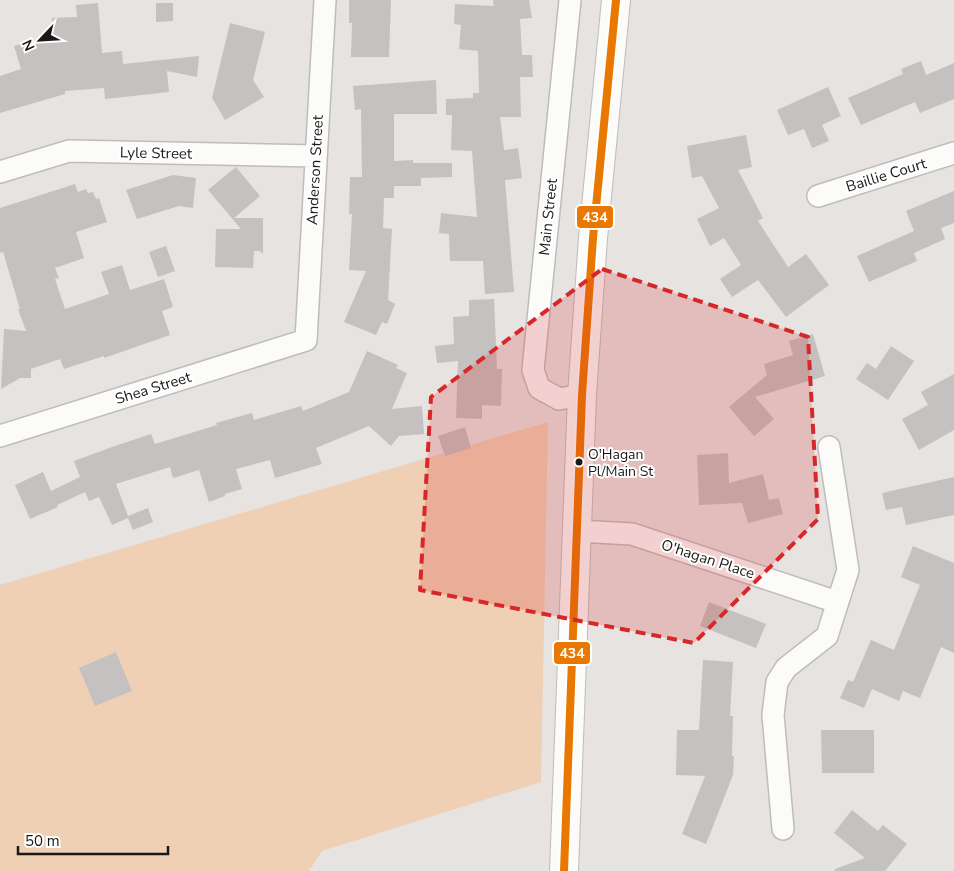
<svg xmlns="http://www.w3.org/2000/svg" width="954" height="871" font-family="'Nunito Sans',sans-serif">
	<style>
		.green { fill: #efd0b4 }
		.building { fill: #c4c1c0 }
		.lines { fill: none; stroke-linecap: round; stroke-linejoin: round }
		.street-casing { stroke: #bfbdbc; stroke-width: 24 }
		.secondary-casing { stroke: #bfbdbc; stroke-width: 30 }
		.street { stroke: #fbfbfa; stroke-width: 21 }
		.secondary { stroke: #fbfbfa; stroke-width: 28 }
		.bus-1-casing { stroke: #fff; stroke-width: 11 }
		.bus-1 { stroke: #e87802; stroke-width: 8 }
		.marked { fill: #d62828; fill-opacity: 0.2; stroke: #d62828; stroke-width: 4; stroke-dasharray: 10 6; stroke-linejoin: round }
		.bus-dot { fill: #1b1918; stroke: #fff; stroke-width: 2 }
		.labels { text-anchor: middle; stroke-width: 4; stroke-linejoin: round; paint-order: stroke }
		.bus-label { font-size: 14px; fill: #1b1918; stroke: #fff; text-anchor: start }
		.street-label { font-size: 15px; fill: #1b1918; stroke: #fff }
		.line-badge { stroke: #fff; stroke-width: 2 }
		.badge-label { font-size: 14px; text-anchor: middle; font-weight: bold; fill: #fff }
	</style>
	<rect width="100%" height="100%" fill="#e6e3e1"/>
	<path class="green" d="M 548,422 L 541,782 L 322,851 L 309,871 L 0,871 L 0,585 Z"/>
	<path class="building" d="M 349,0 L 391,0 L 389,57 L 351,57 L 352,23 L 349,23 Z
		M 493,0 L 529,0 L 532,18 L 520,19 L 522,55 L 532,55 L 533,77 L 520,77 L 521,117 L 500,117 L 504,150 L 518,148 L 522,178 L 505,180 L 514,292 L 485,294 L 483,261 L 450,261 L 449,234 L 439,233 L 441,213 L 477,217 L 472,151 L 451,150 L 452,115 L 446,115 L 446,99 L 473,98 L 473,93 L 479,93 L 478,51 L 459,49 L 461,25 L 454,24 L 455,4 L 494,6 Z
		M 98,3 L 102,53 L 122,51 L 123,64 L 199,56 L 197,77 L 167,71 L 169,92 L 105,99 L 104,88 L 65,91 L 65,94 L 0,113 L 0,76 L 21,69 L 14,46 L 53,35 L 52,18 L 77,17 L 76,5 Z
		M 156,3 L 173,3 L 173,21 L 156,22 Z
		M 230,23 L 265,32 L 253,80 L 264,97 L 225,120 L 212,98 Z
		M 921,61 L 926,75 L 954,63 L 954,99 L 920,113 L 915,102 L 861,125 L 848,98 L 903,74 L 901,69 Z
		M 436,80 L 437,114 L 394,114 L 394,161 L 413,160 L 413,163 L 452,163 L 452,177 L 421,178 L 421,186 L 394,186 L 394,198 L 384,198 L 383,228 L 392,229 L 388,300 L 395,304 L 387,324 L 382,322 L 376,335 L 344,322 L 366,271 L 349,270 L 352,214 L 349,214 L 350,177 L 362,177 L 361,109 L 355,110 L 353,86 Z
		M 828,87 L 841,116 L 822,125 L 829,141 L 812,148 L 804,129 L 788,135 L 777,110 Z
		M 746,135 L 752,167 L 738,170 L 763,218 L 758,221 L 788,267 L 806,254 L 829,285 L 786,317 L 758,280 L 732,297 L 720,279 L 741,265 L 724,238 L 710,246 L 697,219 L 719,208 L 702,176 L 692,178 L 687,146 Z
		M 236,167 L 260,196 L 234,218 L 263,218 L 263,254 L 260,251 L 254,251 L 253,268 L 215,267 L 216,229 L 241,229 L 208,190 Z
		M 173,175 L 196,178 L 193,208 L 179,206 L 137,219 L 126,190 Z
		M 75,184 L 78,192 L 86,189 L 88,193 L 93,192 L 96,199 L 99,198 L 107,222 L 76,232 L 84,258 L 55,268 L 59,278 L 55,279 L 65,309 L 109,294 L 101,272 L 122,265 L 130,290 L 164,279 L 173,307 L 162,311 L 170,335 L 104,358 L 104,356 L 64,369 L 60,359 L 31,369 L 31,378 L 20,378 L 1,389 L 4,329 L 26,331 L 18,309 L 20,309 L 3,252 L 0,253 L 0,208 Z
		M 954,191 L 954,223 L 941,228 L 945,239 L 914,253 L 917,261 L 869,282 L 857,256 L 914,231 L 906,211 Z
		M 166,246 L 175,271 L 158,277 L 149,252 Z
		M 494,299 L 497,369 L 502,369 L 501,406 L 482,405 L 482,419 L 456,418 L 458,361 L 437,363 L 435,346 L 454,344 L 453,317 L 469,316 L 469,300 Z
		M 813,334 L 825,376 L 755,397 L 774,419 L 754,436 L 729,407 L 767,375 L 764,364 L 793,355 L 789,341 Z
		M 891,346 L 914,361 L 888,400 L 856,379 L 867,363 L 876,369 Z
		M 367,351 L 398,365 L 396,368 L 407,373 L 392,409 L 422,406 L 424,434 L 399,436 L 391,446 L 369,426 L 316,448 L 322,464 L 275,478 L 270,460 L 236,469 L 242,489 L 225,494 L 225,496 L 209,502 L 199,470 L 173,478 L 170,467 L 116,484 L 128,516 L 148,508 L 153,522 L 133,530 L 128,518 L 112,525 L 99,497 L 89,501 L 85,492 L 57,505 L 58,507 L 30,519 L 15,485 L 43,472 L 51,491 L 80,477 L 74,461 L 115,446 L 151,434 L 155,444 L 217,425 L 216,423 L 252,413 L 254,420 L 301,406 L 303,411 L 349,392 Z
		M 954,374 L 954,430 L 919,450 L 902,419 L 928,405 L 921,392 Z
		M 465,427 L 471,448 L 445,456 L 438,436 Z
		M 728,453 L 729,483 L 763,474 L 769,500 L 779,498 L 783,514 L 748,523 L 742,503 L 699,505 L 697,455 Z
		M 954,477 L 954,515 L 906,525 L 902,507 L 886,510 L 882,493 Z
		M 913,546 L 954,563 L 954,653 L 941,647 L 920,698 L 903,691 L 899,701 L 872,689 L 864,708 L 840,698 L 848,680 L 853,682 L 871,640 L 894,650 L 920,585 L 901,577 Z
		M 709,602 L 766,624 L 756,648 L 700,626 Z
		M 116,652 L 132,691 L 95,706 L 79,668 Z
		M 703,660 L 733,662 L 730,716 L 733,716 L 732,756 L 734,756 L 733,775 L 706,844 L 682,834 L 705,776 L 676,775 L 677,730 L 699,730 Z
		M 821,730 L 874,730 L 874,773 L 822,773 Z
		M 852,810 L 878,831 L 883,825 L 907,844 L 885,871 L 835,871 L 835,869 L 865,858 L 834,833 Z"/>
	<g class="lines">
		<g class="street-casing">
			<path id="street" d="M 570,0 L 533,370 L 539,388 L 559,399 L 582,395
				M 0,172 L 69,151 L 316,156
				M 818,196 L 954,153
				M 0,436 L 306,340 L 325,0
				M 577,531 L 632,534 L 837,602
				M 783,829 L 773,715 L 777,682 L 786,668 L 827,636 L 848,570 L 829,447"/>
		</g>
		<g class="secondary-casing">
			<path id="secondary" d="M 564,871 L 582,395 L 593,238 L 616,0"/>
		</g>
		<use href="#street" class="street"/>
		<use href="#secondary" class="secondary"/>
		<g class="bus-1-casing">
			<path id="bus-1" d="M 564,871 L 582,395 L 593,238 L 616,0"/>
		</g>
		<use href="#bus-1" class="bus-1"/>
	</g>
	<path class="marked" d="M 602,269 L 808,337 L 818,519 L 694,643 L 420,590 L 431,397 Z"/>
	<circle class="bus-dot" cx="579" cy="462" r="4.5"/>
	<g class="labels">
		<g class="bus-label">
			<text x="588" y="459">O'Hagan<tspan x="588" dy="17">Pl/Main St</tspan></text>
		</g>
		<g class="street-label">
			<text transform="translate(156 153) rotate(1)" y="5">Lyle Street</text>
			<text transform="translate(315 170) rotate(-87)" y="5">Anderson Street</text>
			<text transform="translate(886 175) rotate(-17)" y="5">Baillie Court</text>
			<text transform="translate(548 217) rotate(-84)" y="5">Main Street</text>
			<text transform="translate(153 388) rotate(-17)" y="5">Shea Street</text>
			<text transform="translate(708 559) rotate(18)" y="5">O'hagan Place</text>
		</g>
	</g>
	<g class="line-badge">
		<rect x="576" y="205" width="38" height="24" rx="5" fill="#e87802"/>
		<rect x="553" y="641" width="38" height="24" rx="5" fill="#e87802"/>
	</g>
	<g class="badge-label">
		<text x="595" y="222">434</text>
		<text x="572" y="658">434</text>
	</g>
	<g transform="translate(40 40) rotate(245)" stroke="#ffffff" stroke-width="4" paint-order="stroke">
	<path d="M0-4L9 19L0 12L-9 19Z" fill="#1b1918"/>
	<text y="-8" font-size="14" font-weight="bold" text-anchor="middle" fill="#1b1918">N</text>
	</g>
	<path d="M18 846v8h150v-8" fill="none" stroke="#1b1918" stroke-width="2.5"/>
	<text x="25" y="846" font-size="15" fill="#1b1918" stroke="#ffffff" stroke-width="4" paint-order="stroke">50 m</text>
</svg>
